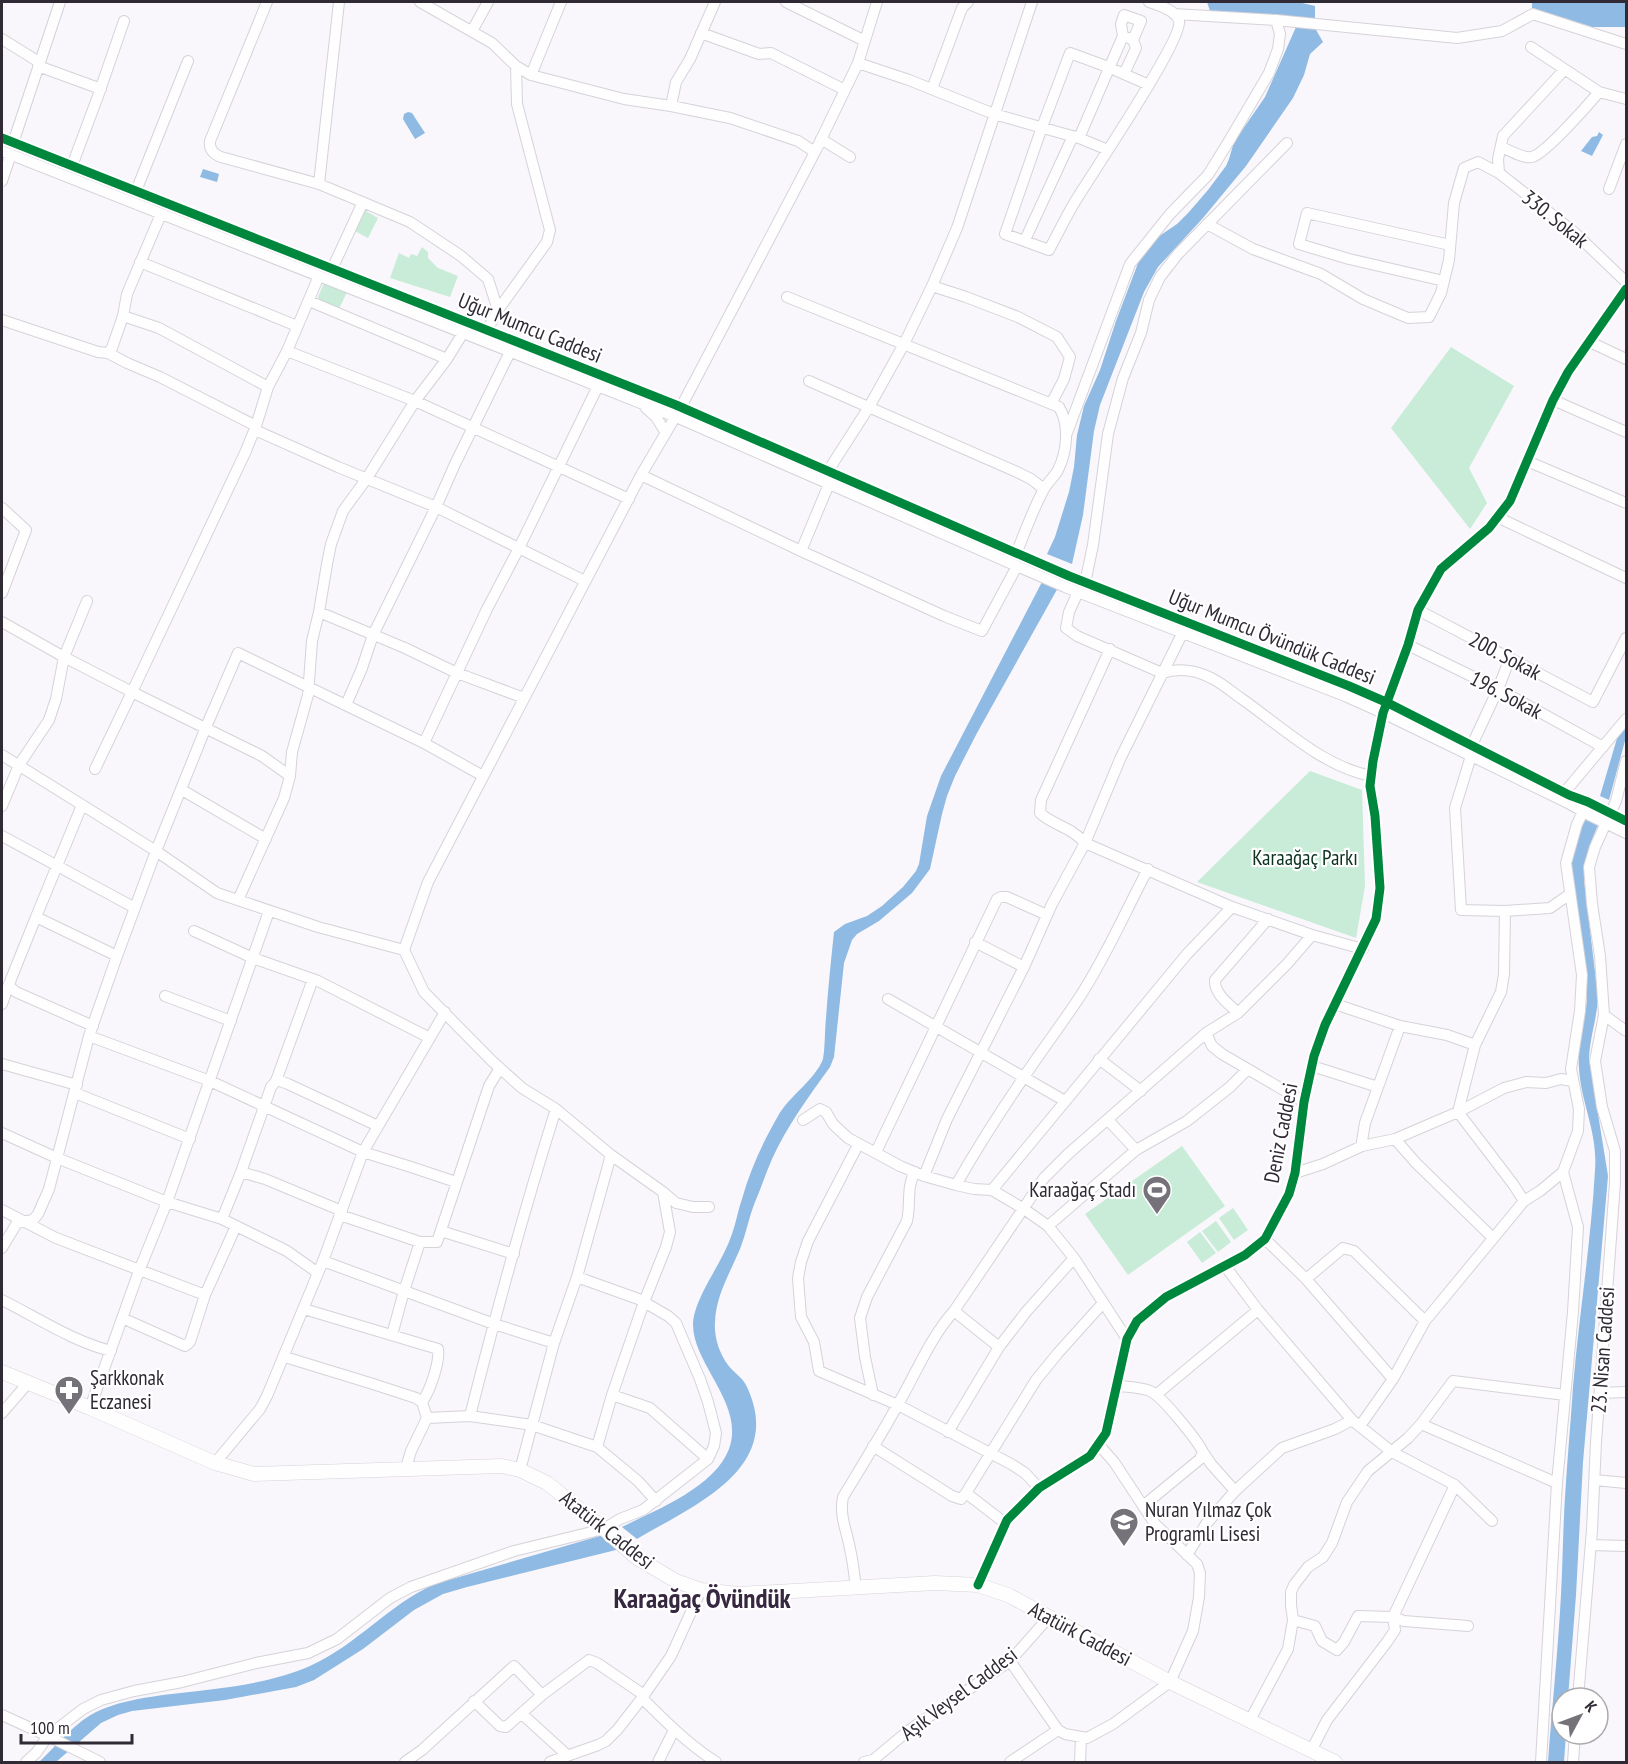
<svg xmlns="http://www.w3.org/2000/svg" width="1628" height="1764" font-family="'PT Sans Narrow',sans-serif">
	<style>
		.green { fill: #c8ecd8 }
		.water { fill: #8ebae3 }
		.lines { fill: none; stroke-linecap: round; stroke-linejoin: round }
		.minor-casing { stroke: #d6d2d9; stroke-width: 12 }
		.major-casing { stroke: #d6d2d9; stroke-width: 15 }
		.minor { stroke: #fefefe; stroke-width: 10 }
		.major { stroke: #fefefe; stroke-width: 14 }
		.cycleway-casing { stroke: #fff; stroke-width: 13 }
		.cycleway { stroke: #00873e; stroke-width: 9 }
		.labels { text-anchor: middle; stroke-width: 4.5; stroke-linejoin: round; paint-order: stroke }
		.street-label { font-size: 21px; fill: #302a35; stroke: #fff }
		.park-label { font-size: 21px; fill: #0c3220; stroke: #fff }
		.poi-label { font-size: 21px; fill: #302a35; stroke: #fff; text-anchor: start }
		.district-label { font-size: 27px; font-weight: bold; fill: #362840; stroke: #fff }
	</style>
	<rect width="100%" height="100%" fill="#f9f7fb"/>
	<path class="green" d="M 364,210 L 378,218 L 368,238 L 353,230 Z
		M 422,247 L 428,252 L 428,258 L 438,268 L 458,276 L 450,297 L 390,278 L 399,253 L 409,258 L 411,254 L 417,256 Z
		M 324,283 L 348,290 L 338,311 L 321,303 L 318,297 Z
		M 1451,347 L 1514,386 L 1469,468 L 1487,503 L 1470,529 L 1391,428 Z
		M 1310,771 L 1362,790 L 1365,886 L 1356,938 L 1197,882 Z
		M 1182,1146 L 1225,1206 L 1128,1275 L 1085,1214 Z
		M 1233,1208 L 1248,1230 L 1234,1240 L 1219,1218 Z
		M 1216,1221 L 1231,1242 L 1218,1252 L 1202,1231 Z
		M 1200,1232 L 1216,1253 L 1202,1263 L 1187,1242 Z"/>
	<path class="water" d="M 1207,2 L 1298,2 L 1315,6 L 1315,28 L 1323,42 L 1310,54 L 1304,75 L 1293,98 L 1246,166 L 1203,218 L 1158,267 L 1144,292 L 1100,405 L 1094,431 L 1083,515 L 1072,564 L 1047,554 L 1055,537 L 1069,492 L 1074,467 L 1077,435 L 1084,406 L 1100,370 L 1116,321 L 1140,258 L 1152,241 L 1177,224 L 1189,212 L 1208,190 L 1226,166 L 1229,159 L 1234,142 L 1265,97 L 1296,27 L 1210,11 Z
		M 1532,2 L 1626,2 L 1626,27 L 1592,27 L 1532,8 Z
		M 408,112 L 412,113 L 425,133 L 415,139 L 403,119 L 404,114 Z
		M 1599,132 L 1603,135 L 1592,156 L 1581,151 L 1592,137 L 1597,136 Z
		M 203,169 L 219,174 L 217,182 L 200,177 Z
		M 1043,580 L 1059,586 L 977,733 L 955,776 L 947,796 L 942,814 L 930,869 L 912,893 L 879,921 L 857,934 L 852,940 L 844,963 L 834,1057 L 830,1067 C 809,1096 787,1126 772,1159 C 766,1173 761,1188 755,1202 C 749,1217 746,1234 740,1249 C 730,1273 716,1295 715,1322 C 714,1337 719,1353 728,1365 C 733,1372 742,1377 746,1385 C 787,1468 694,1505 637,1539 L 622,1527 C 656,1510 715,1487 729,1449 C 747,1400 681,1356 695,1312 C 703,1285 723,1261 732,1234 C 736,1223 738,1210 742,1199 C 750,1170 763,1142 778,1116 C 789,1096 815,1080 823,1059 C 825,1051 825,1027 826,1018 C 828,989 831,960 834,932 L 845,924 L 867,916 L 882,906 L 903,887 L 916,871 L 919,864 L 927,816 L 941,776 Z
		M 1626,724 L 1626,737 L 1609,800 L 1600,796 L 1618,735 Z
		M 1584,817 L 1598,825 C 1590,843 1584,861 1584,880 L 1598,997 C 1597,1018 1590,1037 1589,1058 L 1608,1176 L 1583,1462 L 1576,1595 L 1568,1698 L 1562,1698 L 1562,1734 L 1566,1734 L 1564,1762 L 1548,1762 C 1552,1707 1558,1651 1561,1595 C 1563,1557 1563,1520 1566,1482 C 1568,1450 1571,1419 1573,1387 C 1579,1315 1591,1243 1595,1170 C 1598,1132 1581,1104 1579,1068 C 1577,1043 1586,1021 1587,996 L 1571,865 L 1572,853 Z
		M 603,1535 L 620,1549 L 467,1587 L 443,1594 L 414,1610 L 363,1649 L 314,1680 L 296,1687 L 225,1700 L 132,1711 L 118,1715 L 101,1723 L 56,1762 L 39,1762 C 55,1747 70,1728 89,1716 C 123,1695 183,1694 222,1688 C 248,1685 286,1677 310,1666 C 357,1645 389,1604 435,1584 Z"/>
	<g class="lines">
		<g class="minor-casing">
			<path id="minor" d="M 267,2 L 210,141 C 209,149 213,154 221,157 L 319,184
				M 339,2 L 319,184 L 410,222 L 461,256 L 488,279 L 498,310
				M 420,2 L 492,43 L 516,66 L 531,75 L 624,99 L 671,106 L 730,118 L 798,141 L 815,152
				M 786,2 L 865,41
				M 1149,2 C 1158,5 1176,10 1179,21 C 1184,39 1088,179 1073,205 C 1065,219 1057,235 1049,250 L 1005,234 L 1042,127 L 1070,53 L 1108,67 L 1149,85
				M 1174,14 L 1276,20 L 1457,38 L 1502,31 L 1533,14 L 1626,44
				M 472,31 L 488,2
				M 701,33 L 759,54 L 771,53 L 845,90
				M 2,39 L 39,62
				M 1531,47 L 1599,92 L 1626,99
				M 858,63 L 909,80 L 994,114 L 1079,138 L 1108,150
				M 38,66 L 101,89
				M 1124,74 L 1136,48 L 1133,40 L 1129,38
				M 531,75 L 561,2
				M 932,89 L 962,8 L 968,2
				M 671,106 L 676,82 L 690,59 L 715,2
				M 2,138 L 676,405 L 1069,576 L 1349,686 L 1388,703 L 1569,795 L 1588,802 L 1626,821
				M 1079,138 L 1123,36 L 1121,24 L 1124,15 L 1141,21 L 1133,40
				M 821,139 L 850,157
				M 13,143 L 60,2
				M 1501,147 C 1509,150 1523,159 1532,157 C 1545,154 1588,105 1599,92
				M 2,151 L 676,417 L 1065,587 L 1345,696 L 1383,713 L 1568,803 L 1589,815 L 1626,833
				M 72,166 L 98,96 L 124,21
				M 1499,173 L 1498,159 L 1503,136 L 1564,70
				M 2,181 L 11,154
				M 1609,189 L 1626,144
				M 136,191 L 188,61
				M 161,214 L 127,294 L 123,316 L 159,328 L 268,387
				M 1207,224 L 1253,249 L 1321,274 L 1363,299 L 1408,318 L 1429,317 L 1441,293 L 1449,260 L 1454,203 L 1464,168 L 1478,162 L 1499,173 L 1574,232 L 1626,282
				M 1025,240 L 1073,136
				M 140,262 L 297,326
				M 332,269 L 363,202
				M 1444,281 L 1349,259 L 1299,244 L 1307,213 L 1450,245
				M 932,286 L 966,297 L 1018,317 L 1057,337 L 1070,357 L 1064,379 L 1051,404
				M 787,297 L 1059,407 C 1070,425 1067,452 1058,470 C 1054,477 1048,482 1044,489 C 1033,509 1025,532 1016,554
				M 309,301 L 447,359
				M 2,320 L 98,352 L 108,353 L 112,348 L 123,316
				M 484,336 L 498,310 L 547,242 L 550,230 L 517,104 L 516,66
				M 1590,342 L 1626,359
				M 287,351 L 415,401 L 629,499
				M 108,353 L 127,363 L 160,377 L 256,426
				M 809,381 L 1017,472 L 1031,479 L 1044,489
				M 1553,400 L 1626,432
				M 646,408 L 656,417 L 666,433
				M 255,430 L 338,467 L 436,507 L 585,581
				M 1067,433 L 1130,264 L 1170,214 L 1208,175 L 1229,141 L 1269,73 L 1278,49 L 1280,34 L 1276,20
				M 1527,461 L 1626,503
				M 828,471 L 869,407 L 904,344 L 932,286 L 957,228 L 1032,2
				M 641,475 L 801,551 L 944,616 L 982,631 L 1017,566
				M 2,508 L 26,530 L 2,593
				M 1497,517 L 1626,578
				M 801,551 L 829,484
				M 1085,583 L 1093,545 L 1108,434 L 1123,378 L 1141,333 L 1149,300 L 1160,277 L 1178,254 L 1287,143
				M 1078,592 L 1069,612 L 1066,628 L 1077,636 L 1162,673 C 1178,668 1196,670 1211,678 C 1222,683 1232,692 1242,699 C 1282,727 1322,766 1371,776
				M 1418,610 L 1593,702 L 1626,638
				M 319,612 L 405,648 L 457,673 L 524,698
				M 2,622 L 64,657 L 132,692 L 95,769
				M 1408,645 L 1498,689 L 1603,747
				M 1110,649 L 1041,800 L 1040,813 C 1054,826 1070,826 1085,843 L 1232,907 L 1312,935 L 1363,949
				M 346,705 L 362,668 L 373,635 L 436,507 L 455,464 L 510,352
				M 424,743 L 487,609 L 519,548 L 598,386
				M 1472,745 L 1498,689 L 1510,658
				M 2,755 L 156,851 L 217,893 L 318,927 L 404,950
				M 1471,756 L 1455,808 L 1461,910 L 1505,911 L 1550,908 L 1570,894
				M 290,776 L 262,756 L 132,692 L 245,453 L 256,426 L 268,387 L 287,351 L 319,276
				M 182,790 L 266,839
				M 1564,793 L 1626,719
				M 2,806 L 19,765 L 49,720 L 56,699 L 64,657 L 87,601
				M 2,836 L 135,908
				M 238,900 L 284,798 L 290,776 L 292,752 L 308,695 L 312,641 L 319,612 L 327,564 L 331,544 L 343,511 L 367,478 L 415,401 L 447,359 L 466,328
				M 1505,911 L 1504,974 L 1501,992 L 1475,1045 L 1458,1112 L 1513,1184 L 1524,1201
				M 36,917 L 82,805
				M 194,931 L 253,958 L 318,981 L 430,1038
				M 975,942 L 1024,967
				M 165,996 L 231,1021
				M 888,999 L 1065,1101
				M 2,1004 L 9,984
				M 1335,1004 L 1400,1026 L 1447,1035 L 1475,1045
				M 1238,1013 C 1229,1004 1214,994 1215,980 L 1268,919
				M 1604,1015 L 1626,1031
				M 93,1026 L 16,992 L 9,986 L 11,979 L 36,917 L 117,956
				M 1206,1033 L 1212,1046 L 1222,1054 L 1304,1102
				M 89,1036 L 210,1081 L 363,1152 L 411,1167 L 456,1182
				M 1099,1059 L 1141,1091
				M 2,1064 L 77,1085
				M 1312,1066 L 1378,1087
				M 276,1081 L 313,979
				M 75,1093 L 190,1139
				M 803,1120 L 820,1109 L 826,1112 L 833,1124 L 848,1138 L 900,1166 L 924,1176 L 956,1185 L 974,1189 L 992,1190 L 1024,1209 L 1048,1226 L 1074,1258 L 1127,1339
				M 1108,1120 L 1136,1150
				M 2,1133 L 57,1158 L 167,1202 L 222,1219 L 287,1251 L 318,1273
				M 1395,1139 L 1416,1163 L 1493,1238
				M 858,1145 L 808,1241 L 801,1262 L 798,1278 L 801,1317 L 814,1342 L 819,1371 L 898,1405 L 1011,1464 L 1025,1473 L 1039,1488
				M 1362,1146 L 1362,1141 L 1365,1123 L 1400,1026
				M 876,1152 L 997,899 L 1001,897 L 1007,897 L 1047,915
				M 241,1172 L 265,1179 L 342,1211
				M 1295,1173 L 1323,1164 L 1362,1146 L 1395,1139 L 1458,1112 L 1504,1088 L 1526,1082 L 1546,1083 L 1561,1079 L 1572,1081
				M 924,1176 L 947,1119 L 1024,967 L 1052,904 L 1085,843 L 1121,757 L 1182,634
				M 956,1185 C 977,1148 1000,1112 1024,1077 C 1042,1050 1061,1025 1079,998 C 1106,957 1125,912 1148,869
				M 992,1190 L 1187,954 L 1232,907
				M 709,1207 L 693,1207 L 676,1203 L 663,1192 L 611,1155 L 556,1109 L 522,1088 L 492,1061 L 424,992 L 404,950 L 428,882 L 641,475 L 681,407 L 815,152 L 858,63 L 877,2
				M 2,1210 L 56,1238 L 205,1295
				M 340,1215 L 420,1242 L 437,1242 L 489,1086 L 500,1068
				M 222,1219 L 241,1172 L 271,1087 L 276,1081 L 280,1081 L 288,1084 L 378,1126
				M 1048,1226 L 1136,1150 L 1187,1121 L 1230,1087 L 1247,1070
				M 441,1231 L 514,1254
				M 1265,1239 L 1306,1279 L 1393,1379
				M 2,1248 L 17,1223 L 33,1220 L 38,1214 L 49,1189 L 89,1036 L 117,956 L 156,851 L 206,727 L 238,653 L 424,743 L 483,776
				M 323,1261 L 494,1324 L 554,1343
				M 1225,1266 L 1258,1310 L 1352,1420 L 1392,1452 L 1455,1485 L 1393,1617 L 1358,1616 L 1344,1642 L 1337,1650 L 1322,1641 L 1315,1626 L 1293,1620
				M 577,1277 L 644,1301
				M 1306,1279 L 1343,1248 L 1354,1251 L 1425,1321
				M 2,1300 C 38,1318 72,1341 111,1351
				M 304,1309 L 438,1349 C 440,1362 430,1391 422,1402
				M 954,1311 L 999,1347
				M 122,1318 L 185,1346 L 190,1342 L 205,1295 L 236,1226
				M 392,1335 L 404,1291 L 420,1242
				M 285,1357 L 373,1384 L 416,1398 L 422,1402 L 427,1418 L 411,1451 L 406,1468
				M 1118,1386 C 1128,1387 1140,1387 1150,1391 C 1162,1396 1197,1440 1203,1452 L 1200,1459 L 1143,1506
				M 1600,1393 L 1626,1392
				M 1157,1394 L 1258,1310
				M 612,1395 L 650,1408 L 708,1459 L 714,1446 L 716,1433 L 708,1402 L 700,1379 L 676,1323 L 668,1316 L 644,1302
				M 873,1395 L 865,1357 L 860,1318 L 867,1297 L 907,1221 C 911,1204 906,1187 915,1172
				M 90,1408 L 139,1271 L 167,1202 L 269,911
				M 2,1413 L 28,1383
				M 470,1416 C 496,1313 524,1210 556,1109
				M 427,1418 L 470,1416 L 532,1425 L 597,1447 L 638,1481 L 656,1501
				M 1421,1424 L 1453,1381 L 1565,1395
				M 1360,1426 L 1393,1379 L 1425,1321 L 1524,1201 L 1540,1191 L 1563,1172 L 1578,1131 L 1579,1109 L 1571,1069 L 1580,1011 L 1582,975 L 1566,863 L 1577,824 L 1585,808
				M 948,1432 L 999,1347 L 1026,1312 L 1074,1258
				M 873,1446 L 952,1496 L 961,1499 L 966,1493 L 1001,1520 L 1007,1520
				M 597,1447 L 612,1395 L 644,1302 L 666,1247 L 670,1232 L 663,1192
				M 1203,1452 L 1211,1464 L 1235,1491
				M 215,1463 L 260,1409 L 267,1396 L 323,1261 L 363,1152 L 445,1012
				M 520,1470 L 554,1343 L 577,1277 L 611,1155
				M 1595,1480 L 1626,1483
				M 1455,1485 L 1492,1521
				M 966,1493 L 1036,1380 L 1058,1353 L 1103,1303
				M 1591,1545 L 1626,1546
				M 1187,1555 L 1206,1524 L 1235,1491 L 1282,1448 L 1335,1429 L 1352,1420
				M 978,1585 L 1007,1520 L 1039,1488 L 1090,1456 L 1106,1433 L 1127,1339 L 1137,1321 L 1166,1297 L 1245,1255 L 1265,1239 L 1289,1194 L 1295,1173 L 1304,1102 L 1314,1056 L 1325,1025 L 1376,919 L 1380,888 L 1375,816 L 1370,786 L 1373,761 L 1383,713 L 1408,645 L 1418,610 L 1441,569 L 1489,528 L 1510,501 L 1553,400 L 1568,372 L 1626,289
				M 856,1587 C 854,1574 853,1561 850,1549 C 847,1531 839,1516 843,1497 C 861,1467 880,1437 897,1406 C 916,1374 929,1339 954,1311 L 1044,1178 L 1068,1154 L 1206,1033 L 1238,1013 L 1287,964 L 1312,935
				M 1010,1661 L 1058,1730 L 1065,1734 L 1087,1738 L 1113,1724 L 1170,1682 L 1193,1631 L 1199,1597 L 1200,1573 L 1197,1564 L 1155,1524 L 1114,1462 L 1099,1445
				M 642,1698 C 665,1721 688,1744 716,1762
				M 1578,1698 L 1592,1530 L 1596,1442 L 1615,1183 L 1615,1151 L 1602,1107 L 1595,1061 L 1604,1015 L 1600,956 L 1592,904 L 1589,867 L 1595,847 L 1616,801 L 1626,761
				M 474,1701 L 500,1726 L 506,1727 L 542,1695 L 589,1660 L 597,1663 L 644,1695
				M 522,1714 L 567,1755
				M 2,1715 L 48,1736 L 100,1762
				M 1249,1722 L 1288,1649 L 1293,1620 L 1291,1605 L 1291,1592 L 1294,1585 L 1308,1567 L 1323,1557 L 1332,1543 L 1347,1502 L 1368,1471 L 1408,1438 L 1421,1424 L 1557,1483
				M 1311,1751 L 1327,1720 L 1387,1642 L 1395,1630 L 1393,1617 L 1404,1621 L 1468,1626
				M 26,1762 L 36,1753 L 48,1736 L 83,1709 L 101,1700 L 134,1691 L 182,1682 L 256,1663 L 308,1653 L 337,1639 L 390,1598 L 411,1587 L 514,1551 L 604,1529 L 620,1519 L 643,1510 L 708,1459
				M 405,1762 L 422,1750 L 514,1666 L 542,1695
				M 550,1762 L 598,1745 L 606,1741 L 618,1729 L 642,1698 L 671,1656 L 701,1590
				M 658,1762 L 674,1730
				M 864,1762 L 873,1760 L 908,1731 L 1010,1661 L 1049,1617
				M 1010,1762 L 1058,1730
				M 1080,1762 L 1081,1738
				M 1541,1762 L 1557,1483 L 1573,1312 L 1578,1227 L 1563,1172
				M 1573,1762 L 1575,1734"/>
		</g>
		<g class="major-casing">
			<path id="major" d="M 2,1372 L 90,1408 L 215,1463 L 254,1474 L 502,1466 L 520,1470 L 547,1483 L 604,1529 L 637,1558 L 676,1581 L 701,1590 L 738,1594 L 935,1583 L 978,1585 L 1008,1595 L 1170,1682 L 1335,1762"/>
		</g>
		<use href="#minor" class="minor"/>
		<use href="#major" class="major"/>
		<g class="cycleway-casing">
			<path id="cycleway" d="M 2,138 L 676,405 L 1069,576 L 1349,686 L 1388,703 L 1569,795 L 1588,802 L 1626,821
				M 978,1585 L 1007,1520 L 1039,1488 L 1090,1456 L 1106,1433 L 1127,1339 L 1137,1321 L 1166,1297 L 1245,1255 L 1265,1239 L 1289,1194 L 1295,1173 L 1304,1102 L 1314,1056 L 1325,1025 L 1376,919 L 1380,888 L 1375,816 L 1370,786 L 1373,761 L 1383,713 L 1408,645 L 1418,610 L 1441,569 L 1489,528 L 1510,501 L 1553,400 L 1568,372 L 1626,289"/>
		</g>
		<use href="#cycleway" class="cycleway"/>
	</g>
	<defs>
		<g id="stadium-pin" transform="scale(1.5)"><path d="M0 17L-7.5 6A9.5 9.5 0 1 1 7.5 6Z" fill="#76727a" stroke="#fff"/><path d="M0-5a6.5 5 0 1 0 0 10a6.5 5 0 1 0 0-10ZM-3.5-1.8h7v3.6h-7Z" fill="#fff"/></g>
		<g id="pharmacy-pin" transform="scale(1.5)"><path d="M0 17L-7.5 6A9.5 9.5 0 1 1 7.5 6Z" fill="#76727a" stroke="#fff"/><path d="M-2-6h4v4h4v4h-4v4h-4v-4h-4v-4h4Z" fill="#fff"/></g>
		<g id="school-pin" transform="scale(1.5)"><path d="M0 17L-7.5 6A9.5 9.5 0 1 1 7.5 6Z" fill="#76727a" stroke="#fff"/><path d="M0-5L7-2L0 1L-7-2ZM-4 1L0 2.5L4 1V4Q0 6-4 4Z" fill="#fff"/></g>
	</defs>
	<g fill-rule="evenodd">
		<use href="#stadium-pin" x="1157" y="1190"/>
		<use href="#pharmacy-pin" x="69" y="1390"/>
		<use href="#school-pin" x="1124" y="1522"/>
	</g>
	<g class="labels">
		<g class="street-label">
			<text transform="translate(1555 219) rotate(39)" y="7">330. Sokak</text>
			<text transform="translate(530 328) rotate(22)" y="7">Uğur Mumcu Caddesi</text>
			<text transform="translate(1272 637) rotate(22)" y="7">Uğur Mumcu Övündük Caddesi</text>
			<text transform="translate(1505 656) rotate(28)" y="7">200. Sokak</text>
			<text transform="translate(1506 695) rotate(28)" y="7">196. Sokak</text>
			<text transform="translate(1281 1133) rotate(-79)" y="7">Deniz Caddesi</text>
			<text transform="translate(1603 1350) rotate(-86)" y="7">23. Nisan Caddesi</text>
			<text transform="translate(607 1530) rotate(38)" y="7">Atatürk Caddesi</text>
			<text transform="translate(1080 1634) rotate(28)" y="7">Atatürk Caddesi</text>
			<text transform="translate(959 1694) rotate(-37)" y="7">Aşık Veysel Caddesi</text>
		</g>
		<g class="park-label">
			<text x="1305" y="865">Karaağaç Parkı</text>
		</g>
		<g class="poi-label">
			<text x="1136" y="1197" text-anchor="end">Karaağaç Stadı</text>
			<text x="90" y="1385">Şarkkonak<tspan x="90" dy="24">Eczanesi</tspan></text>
			<text x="1145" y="1517">Nuran Yılmaz Çok<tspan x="1145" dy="24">Programlı Lisesi</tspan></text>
		</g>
		<g class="district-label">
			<text x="702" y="1608">Karaağaç Övündük</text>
		</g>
	</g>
	<rect width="1628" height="1764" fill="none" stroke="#302a35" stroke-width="6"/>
	<g transform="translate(1580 1716) rotate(49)"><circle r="28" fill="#ffffff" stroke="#acaaae" stroke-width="1.5"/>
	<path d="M0-4.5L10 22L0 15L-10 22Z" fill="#76727a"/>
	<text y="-9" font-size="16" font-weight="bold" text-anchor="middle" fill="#302a35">K</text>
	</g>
	<path d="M21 1734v9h111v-9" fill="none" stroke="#302a35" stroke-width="3"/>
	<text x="30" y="1734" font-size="18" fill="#302a35" stroke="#ffffff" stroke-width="4.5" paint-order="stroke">100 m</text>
</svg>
